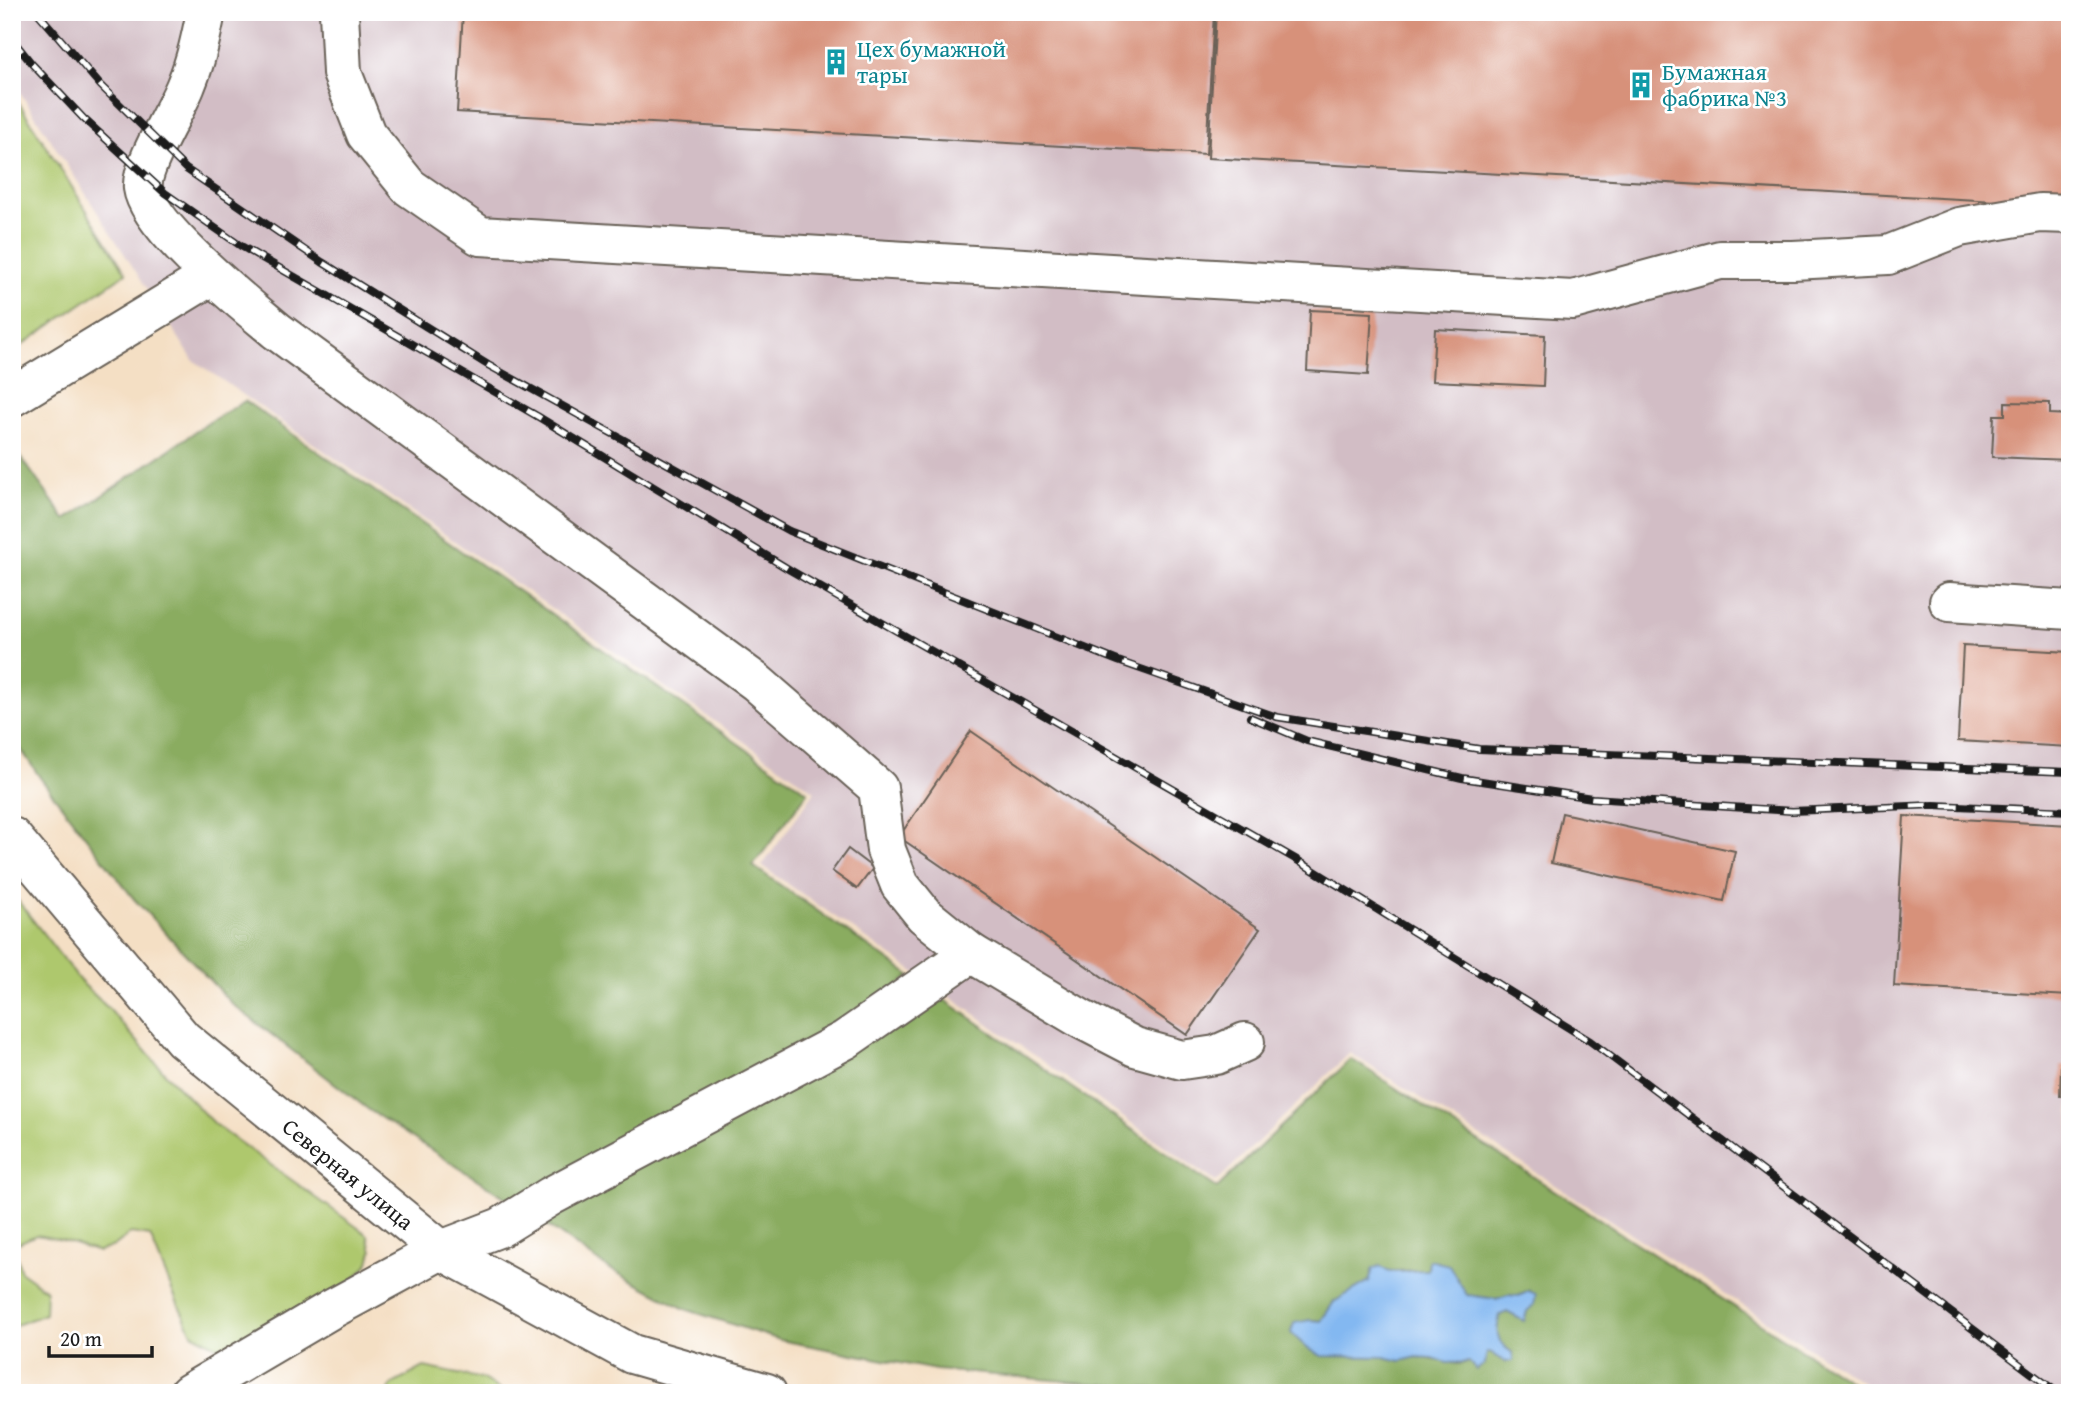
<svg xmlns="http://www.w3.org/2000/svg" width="2082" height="1405" font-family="'Gentium Book Plus',serif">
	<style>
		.industrial { fill: #d2bdc5 }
		.green { fill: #aec86d; stroke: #657244; stroke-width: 2 }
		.forest { fill: #8aac60; stroke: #53643e; stroke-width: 2; fill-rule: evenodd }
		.water { fill: #83b8f1; stroke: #506a86; stroke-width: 2 }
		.building { fill: #d7917a }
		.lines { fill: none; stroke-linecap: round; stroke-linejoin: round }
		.minor-casing { stroke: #686057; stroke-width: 42 }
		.minor { stroke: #fff; stroke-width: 38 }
		.rail-casing { stroke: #1c1c1c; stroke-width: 8 }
		.rail { stroke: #fff; stroke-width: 5; stroke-dasharray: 16; stroke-linecap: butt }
		.labels { text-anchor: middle; stroke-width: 5; stroke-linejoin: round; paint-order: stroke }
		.culture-label { font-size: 23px; fill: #0d838f; stroke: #fff; text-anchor: start }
		.street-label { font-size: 23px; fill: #1c1c1c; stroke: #fff }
	</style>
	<rect width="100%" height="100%" fill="#fff"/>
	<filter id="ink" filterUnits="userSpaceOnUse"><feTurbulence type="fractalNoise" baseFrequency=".0143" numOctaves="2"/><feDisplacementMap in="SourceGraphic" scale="14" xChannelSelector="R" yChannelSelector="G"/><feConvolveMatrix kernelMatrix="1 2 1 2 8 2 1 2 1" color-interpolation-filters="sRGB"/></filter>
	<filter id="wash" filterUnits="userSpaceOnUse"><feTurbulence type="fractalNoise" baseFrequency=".00686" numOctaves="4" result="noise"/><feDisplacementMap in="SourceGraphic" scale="28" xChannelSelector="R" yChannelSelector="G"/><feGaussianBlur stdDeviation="1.57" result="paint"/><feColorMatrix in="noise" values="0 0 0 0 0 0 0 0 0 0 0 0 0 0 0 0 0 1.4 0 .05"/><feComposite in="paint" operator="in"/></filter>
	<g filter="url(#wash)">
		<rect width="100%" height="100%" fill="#f4dfc4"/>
		<path class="industrial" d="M 12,12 L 2070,12 L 2070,1393 L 1879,1393 L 1350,1053 L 1216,1182 L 762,866 L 815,791 L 193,360 L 12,80 Z"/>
		<path class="green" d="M 12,92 L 126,273 L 12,352 Z
			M 12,893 L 80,981 L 110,1010 L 163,1071 L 214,1124 L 368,1235 L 372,1251 L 369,1263 L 353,1280 L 241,1347 L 218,1347 L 192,1333 L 174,1295 L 150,1236 L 131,1233 L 114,1246 L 98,1252 L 62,1240 L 36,1235 L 14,1245 L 21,1272 L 46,1290 L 45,1314 L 16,1325 L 12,1330 Z
			M 424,1367 L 483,1379 L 505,1393 L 388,1393 L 391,1385 Z"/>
		<path class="forest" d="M 245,401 L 808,792 L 753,866 L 911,976 L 840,1026 L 514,1203 L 369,1110 L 232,1004 L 134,899 L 41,779 L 12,736 L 12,445 L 66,520 L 211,421 Z
			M 945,1000 L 1217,1188 L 1351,1059 L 1868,1393 L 1203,1393 L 936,1370 L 780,1340 L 685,1309 L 606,1267 L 534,1216 L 911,1014 ZM 1429,1261 C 1444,1265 1459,1281 1466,1295 L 1496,1299 L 1508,1295 L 1519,1296 L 1529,1291 L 1524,1321 L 1507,1312 L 1500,1314 L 1496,1329 L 1500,1344 L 1512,1352 L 1505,1362 L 1492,1353 L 1487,1352 L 1469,1362 L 1458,1364 L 1417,1357 L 1401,1361 L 1384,1357 L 1322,1356 L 1310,1320 L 1321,1321 L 1334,1302 L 1369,1281 L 1373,1269 C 1396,1274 1406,1269 1428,1270 Z"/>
		<path class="water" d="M 1429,1260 L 1449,1265 L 1467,1295 L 1496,1299 L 1508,1295 L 1519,1296 L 1529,1291 L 1536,1294 L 1534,1305 L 1527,1311 L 1524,1321 L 1507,1312 L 1500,1315 C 1495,1334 1496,1341 1512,1353 L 1513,1361 L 1505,1362 L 1492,1353 L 1487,1352 L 1485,1364 L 1476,1370 L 1469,1362 L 1447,1363 L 1432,1358 L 1417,1357 L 1401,1361 L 1384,1357 L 1322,1356 L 1307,1348 L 1291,1333 L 1294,1323 L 1310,1320 L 1321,1321 L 1334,1302 L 1369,1281 L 1373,1269 L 1380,1266 C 1394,1277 1410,1269 1428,1270 Z"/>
		<g id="blocks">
			<path class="building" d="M 463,12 L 1214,12 L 1206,154 L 457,112 Z
				M 1216,12 L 2070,12 L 2070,205 L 1208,158 Z
				M 1310,310 L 1372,313 L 1368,375 L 1307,371 Z
				M 1435,329 L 1545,335 L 1543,386 L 1432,381 Z
				M 2005,402 L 2050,403 L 2050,414 L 2070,415 L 2070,460 L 1992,457 L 1994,415 L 2005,415 Z
				M 1963,646 L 2070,652 L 2070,747 L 1958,741 Z
				M 971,731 L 1260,929 L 1187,1035 L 899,837 Z
				M 1562,813 L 1735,851 L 1724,901 L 1551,863 Z
				M 1904,816 L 2070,825 L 2070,996 L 1894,986 Z
				M 848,849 L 873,868 L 857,889 L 832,871 Z
				M 2061,1066 L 2070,1066 L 2070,1096 L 2060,1096 Z"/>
		</g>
	</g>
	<g filter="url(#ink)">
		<use href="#blocks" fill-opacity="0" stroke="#686057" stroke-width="2"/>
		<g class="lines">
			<g class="minor-casing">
				<g id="minor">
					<path d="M 206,12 C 201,37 196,61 186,85 C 177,109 140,166 143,188 C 148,227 245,304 277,331 L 756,682 L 878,788 L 886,850 L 900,885 L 924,915 L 971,953 L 1081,1019 L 1135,1047 L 1182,1060 L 1216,1055 L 1245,1042"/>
					<path d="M 339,12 L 342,73 L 366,134 L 409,187 L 480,236 L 1573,300 L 1720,260 L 1793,260 L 1888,255 L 1959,227 L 2040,213 L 2070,214"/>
					<path d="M 12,397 L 211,276"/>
					<path d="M 1949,602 L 2070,610"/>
					<path id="s1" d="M 12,837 L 183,1039 L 441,1250 L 632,1354 L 767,1393"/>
					<path d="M 189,1393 L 330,1310 L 441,1250 L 501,1227 L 551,1196 L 845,1040 L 971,953"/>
				</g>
			</g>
			<use href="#minor" class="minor"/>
			<g class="rail-casing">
				<path id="rail" d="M 37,12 L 101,86 L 186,169 L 322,262 L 488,365 L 789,531 L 1118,661 L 1277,717 L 1479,749 L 2070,772
					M 12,39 L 32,64 L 84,119 L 165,193 L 241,246 L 537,416 L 790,570 L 1297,860 L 1590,1041 L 2058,1393
					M 1250,717 L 1307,741 L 1462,778 L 1592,798 L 1792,811 L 1934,805 L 2070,811"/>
			</g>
			<use href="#rail" class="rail"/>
		</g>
	</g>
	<defs>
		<g id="building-bare" transform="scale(2.1)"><path d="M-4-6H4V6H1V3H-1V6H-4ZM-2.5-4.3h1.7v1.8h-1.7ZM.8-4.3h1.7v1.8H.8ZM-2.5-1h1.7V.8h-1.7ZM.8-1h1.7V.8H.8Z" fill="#0f9aa8" stroke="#fff" stroke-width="2.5" paint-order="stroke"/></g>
	</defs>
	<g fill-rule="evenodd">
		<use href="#building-bare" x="836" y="62"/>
		<use href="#building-bare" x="1641" y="85"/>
	</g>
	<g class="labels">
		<g class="culture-label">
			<text x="857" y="57">Цех бумажной<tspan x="857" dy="26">тары</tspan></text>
			<text x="1662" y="80">Бумажная<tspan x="1662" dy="26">фабрика №3</tspan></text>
		</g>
		<g class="street-label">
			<text dy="8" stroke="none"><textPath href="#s1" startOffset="478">Северная улица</textPath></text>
		</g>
	</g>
	<rect width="2082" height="1405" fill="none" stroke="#fff" stroke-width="42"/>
	<path d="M49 1346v10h103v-10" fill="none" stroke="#1c1c1c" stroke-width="3.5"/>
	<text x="60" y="1346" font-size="21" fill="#1c1c1c" stroke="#ffffff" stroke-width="5" paint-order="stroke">20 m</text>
</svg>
